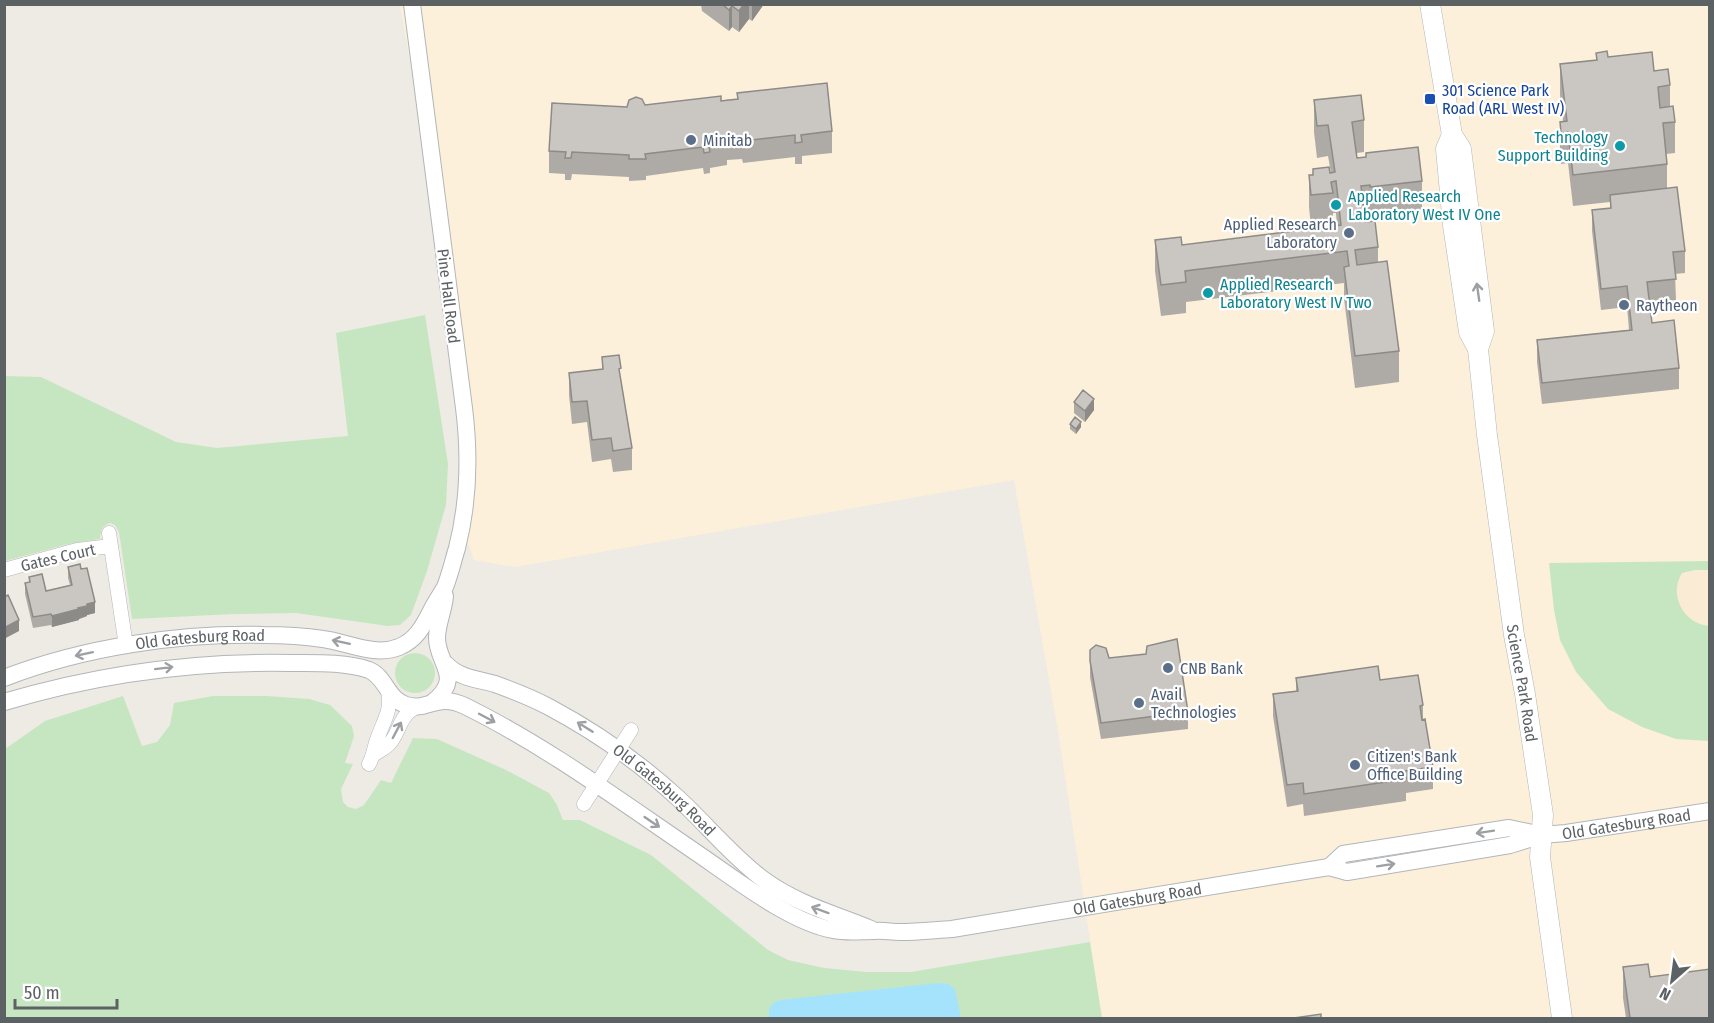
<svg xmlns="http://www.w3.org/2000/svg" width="1714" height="1023" font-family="'Fira Sans Condensed',sans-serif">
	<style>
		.commercial { fill: #fdf0da }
		.green { fill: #c6e6c1 }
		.sand { fill: #faecd4 }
		.water { fill: #a5e3fd }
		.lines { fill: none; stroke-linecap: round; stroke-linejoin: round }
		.minor-casing { stroke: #b2b6b9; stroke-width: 15 }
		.tertiary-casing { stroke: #b2b6b9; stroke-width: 18 }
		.secondary-casing { stroke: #b1b5b9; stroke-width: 21 }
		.minor { stroke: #fff; stroke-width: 14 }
		.tertiary { stroke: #fff; stroke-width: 16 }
		.secondary { stroke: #fff; stroke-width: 20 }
		.wall { fill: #aeaaa6 }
		.shaded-wall { fill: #8d8b87 }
		.building { fill: #cac6c1; stroke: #8d8b87; stroke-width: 1.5 }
		.oneway { stroke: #9da0a2 }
		.transit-dot { fill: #1a4fb4; stroke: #fff; stroke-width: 2 }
		.service-dot { fill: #5c6f8a; stroke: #fff; stroke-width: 2 }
		.culture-dot { fill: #0f9aa8; stroke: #fff; stroke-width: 2 }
		.labels { text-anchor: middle; stroke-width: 4.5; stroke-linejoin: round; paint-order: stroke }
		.transit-label { font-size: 16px; fill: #164399; stroke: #fff; text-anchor: start }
		.culture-label { font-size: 16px; fill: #0d838f; stroke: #fff; text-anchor: start }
		.service-label { font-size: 16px; fill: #4e5e75; stroke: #fff; text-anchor: start }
		.street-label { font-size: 16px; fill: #5c6164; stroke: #fff }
	</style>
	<rect width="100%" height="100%" fill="#eeebe4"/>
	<path class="commercial" d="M 400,5 L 1709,5 L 1709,1018 L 1102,1018 L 1058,731 L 1014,480 L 515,567 L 474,560 L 462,525 L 465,511 L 444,252 Z"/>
	<path class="green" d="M 425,315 L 448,464 L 446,505 L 427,571 L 411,615 L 400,625 L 388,626 L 296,613 L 234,614 L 132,619 L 119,532 L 115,525 L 110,523 C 101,526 101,531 100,539 L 68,544 L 5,561 L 5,376 L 41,377 L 176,442 L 217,448 L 348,436 L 336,333 Z
		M 1709,561 L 1709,741 L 1676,739 L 1642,727 L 1608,709 L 1576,672 L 1560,640 L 1554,610 L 1549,563 Z
		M395 673a20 20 0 1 1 40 0a20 20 0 1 1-40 0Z
		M 123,696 L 142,746 L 157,742 L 170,725 L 174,703 L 213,696 L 267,696 L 309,699 L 330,705 L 352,726 L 354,736 L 345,763 L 353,764 L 341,789 L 343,802 L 348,807 L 356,809 L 364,805 L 381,780 L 391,783 L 413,738 L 437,739 L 506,770 L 549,793 L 557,805 L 563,820 L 580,820 L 651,855 L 768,950 L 788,960 L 824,968 L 866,972 L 911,972 L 1090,942 L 1102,1018 L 5,1018 L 5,749 L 45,721 Z"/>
	<path class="sand" d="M 1695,570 L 1709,570 L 1709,626 C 1684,624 1668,595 1682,573 Z"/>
	<path class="water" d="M 938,983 L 948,984 L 955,989 L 961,1018 L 769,1018 C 768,1008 770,1003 780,1000 Z"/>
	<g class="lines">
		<g class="minor-casing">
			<path id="minor" d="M 109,533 L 126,646
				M 4,570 L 77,550 L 111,546
				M 375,754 C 379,751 384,749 388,745 C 401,733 397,716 418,706
				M 369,764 C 374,755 374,746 378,737 C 384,720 392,710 388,691
				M 584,804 L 631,730"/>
		</g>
		<g class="tertiary-casing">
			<g id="tertiary">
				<path id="s1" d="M 446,664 C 459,678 477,679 495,684 C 514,691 532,698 549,707 C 596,732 640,763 679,799 C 707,825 733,857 764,880 C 797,904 835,914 871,929"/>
				<path id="s2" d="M 4,678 C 84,647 179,633 264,635 C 284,635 303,636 323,639 C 347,642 375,657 399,647 C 418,639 424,624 433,607 C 437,600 441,594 445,587 C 450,575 453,561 457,548 C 469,501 470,456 464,408 L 412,4"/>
				<path id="s3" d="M 4,702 C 98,674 194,661 291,663 C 316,663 346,662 369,670 C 386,677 387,699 406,705 C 428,712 436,692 465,706 C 546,746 619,800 694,851 C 731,876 789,922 833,930 C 847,933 860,931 874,931 C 883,930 891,932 900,932 C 917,932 935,930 952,929 L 1329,867 L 1347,872 L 1510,845 L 1542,835"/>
				<path d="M 433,702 C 464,677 437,664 437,638 C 437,624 444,610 445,596"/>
				<path id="s4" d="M 1329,867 L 1343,854 L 1509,828 L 1542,835 L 1566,833 L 1710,811"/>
			</g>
		</g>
		<g class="secondary-casing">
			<g id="secondary">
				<path d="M 1430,4 L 1452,135 L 1461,149 L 1484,331 L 1478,349"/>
				<path id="s5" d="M 1452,135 L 1446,149 L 1453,225 L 1469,332 L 1478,349 L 1487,435 L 1514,635 L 1525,694 L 1543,815 L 1540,857 L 1562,1018"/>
			</g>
		</g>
		<use href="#minor" class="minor"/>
		<use href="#tertiary" class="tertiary"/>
		<use href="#secondary" class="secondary"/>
	</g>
	<path class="wall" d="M 701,4 L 764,4 L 752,21 L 749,19 L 739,32 L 732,27 L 729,31 L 702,11 Z
		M 1596,53 L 1654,71 L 1670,85 L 1670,107 L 1675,122 L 1675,153 L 1666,154 L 1667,164 L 1667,188 L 1685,251 L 1685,273 L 1675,274 L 1676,300 L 1650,303 L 1652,323 L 1679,368 L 1679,389 L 1542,404 L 1537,362 L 1537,340 L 1629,330 L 1627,307 L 1601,310 L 1592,231 L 1592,210 L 1610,208 L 1610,202 L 1573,206 L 1568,163 L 1561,164 L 1560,153 L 1560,122 L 1563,121 L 1560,95 L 1560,64 L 1596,60 Z
		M 737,93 L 832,131 L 832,153 L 802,156 L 802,164 L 795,164 L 795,157 L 743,163 L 742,159 L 727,160 L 727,165 L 710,168 L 710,173 L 704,174 L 703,168 L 646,176 L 646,180 L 629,181 L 629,177 L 572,174 L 571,180 L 565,180 L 565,174 L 549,173 L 549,151 L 627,107 L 737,99 Z
		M 1314,100 L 1364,120 L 1364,152 L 1357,153 L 1357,158 L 1422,181 L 1422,212 L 1370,219 L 1370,216 L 1365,217 L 1365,222 L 1378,247 L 1378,263 L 1399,351 L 1399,382 L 1355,388 L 1344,298 L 1344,283 L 1186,302 L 1186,313 L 1161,316 L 1155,271 L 1155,240 L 1182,245 L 1337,226 L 1336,213 L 1333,213 L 1333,224 L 1311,227 L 1309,207 L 1309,175 L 1313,175 L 1313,169 L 1331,173 L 1328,156 L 1317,158 L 1314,132 Z
		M 602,357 L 621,379 L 632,448 L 632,470 L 613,472 L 611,459 L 592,462 L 587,422 L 572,424 L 569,395 L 569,373 L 602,369 Z
		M 1074,402 L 1094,410 L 1085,422 L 1074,413 Z
		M 1070,424 L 1081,427 L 1076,434 L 1070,429 Z
		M 68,567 L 95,613 L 87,615 L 87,616 L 79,619 L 79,620 L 52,627 L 51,625 L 33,628 L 25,594 L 25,583 L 29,582 L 29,577 L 46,591 L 70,585 L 68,578 Z
		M 1109,658 L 1188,712 L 1188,729 L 1101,739 L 1090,677 L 1090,661 Z
		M 1296,678 L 1380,680 L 1423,705 L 1423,720 L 1433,767 L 1433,789 L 1406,793 L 1406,801 L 1304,816 L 1303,804 L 1287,807 L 1273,716 L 1273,694 L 1296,691 Z
		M 1623,967 L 1710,1018 L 1626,1018 L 1623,998 Z"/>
	<path class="shaded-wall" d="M 744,4 L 749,4 L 749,19 L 739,32 L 739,11 Z
		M 752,4 L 764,4 L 752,21 Z
		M 732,6 L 732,27 L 729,31 L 729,10 Z
		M 1094,399 L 1094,410 L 1085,422 L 1085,411 Z
		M 1081,422 L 1081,427 L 1076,434 L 1076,429 Z
		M 95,602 L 95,613 L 87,615 L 87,616 L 79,619 L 79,620 L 52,627 L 52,616 L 78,608 L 87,604 Z
		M 19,620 L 19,631 L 4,639 L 4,628 Z"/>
	<path class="building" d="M 722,4 L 744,4 L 739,11 L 732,6 L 729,10 Z
		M 1607,51 L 1608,57 L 1652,52 L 1654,71 L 1668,69 L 1670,85 L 1658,87 L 1660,108 L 1673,106 L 1675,122 L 1663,123 L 1667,164 L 1573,175 L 1568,132 L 1561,133 L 1560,122 L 1567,121 L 1560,64 L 1597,60 L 1596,53 Z
		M 827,83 L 832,131 L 801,135 L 802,142 L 795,143 L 795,135 L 743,141 L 742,137 L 726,139 L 727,144 L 709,146 L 710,152 L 704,153 L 703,147 L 645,154 L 646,159 L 629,159 L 629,155 L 572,152 L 571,158 L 565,158 L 566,152 L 549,151 L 552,103 L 627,107 L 629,100 L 636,97 L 642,99 L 645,105 L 721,96 L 721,101 L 738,99 L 737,93 Z
		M 1361,95 L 1364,120 L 1352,122 L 1357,158 L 1366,157 L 1366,153 L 1418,147 L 1422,181 L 1370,187 L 1370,185 L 1361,186 L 1365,222 L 1375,221 L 1378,247 L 1355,250 L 1357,265 L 1387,261 L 1399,351 L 1355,356 L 1344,267 L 1349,266 L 1347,251 L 1185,271 L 1186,282 L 1161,285 L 1155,240 L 1181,237 L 1182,245 L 1341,225 L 1336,181 L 1331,182 L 1333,193 L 1311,195 L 1309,175 L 1313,175 L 1313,169 L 1329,167 L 1330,173 L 1335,172 L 1328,125 L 1317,126 L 1314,100 Z
		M 1677,187 L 1685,251 L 1673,252 L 1676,279 L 1647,282 L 1652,323 L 1674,320 L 1679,368 L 1542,383 L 1537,340 L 1632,330 L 1627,286 L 1601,289 L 1592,210 L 1611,208 L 1610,195 Z
		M 619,355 L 621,368 L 619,369 L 632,448 L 613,451 L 611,438 L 592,440 L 587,401 L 572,402 L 569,373 L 603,369 L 602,357 Z
		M 1083,390 L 1094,399 L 1085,411 L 1074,402 Z
		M 1075,417 L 1081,422 L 1076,429 L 1070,424 Z
		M 80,564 L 81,569 L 87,568 L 95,602 L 87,604 L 87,606 L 78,608 L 79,609 L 52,616 L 51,614 L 33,617 L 25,583 L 30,582 L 29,577 L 42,574 L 46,591 L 72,585 L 68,567 Z
		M 8,595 L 19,620 L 4,628 L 4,597 Z
		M 1177,639 L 1188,712 L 1101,723 L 1090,661 L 1090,650 L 1096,645 L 1106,648 L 1109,658 L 1146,654 L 1147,646 Z
		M 1378,666 L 1380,680 L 1418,675 L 1423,705 L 1420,706 L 1422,720 L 1425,719 L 1433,767 L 1405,771 L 1406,779 L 1304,794 L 1303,783 L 1287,785 L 1273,694 L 1298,691 L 1296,678 Z
		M 1648,964 L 1650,977 L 1710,969 L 1710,1018 L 1630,1018 L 1623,967 Z
		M 1321,1014 L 1321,1018 L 1294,1018 Z"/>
	<defs><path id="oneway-shaft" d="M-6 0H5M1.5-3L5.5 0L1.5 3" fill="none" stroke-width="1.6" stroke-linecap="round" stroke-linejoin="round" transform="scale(1.5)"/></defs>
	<g class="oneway">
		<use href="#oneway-shaft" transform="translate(1478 292) rotate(-98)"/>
		<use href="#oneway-shaft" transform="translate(341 642) rotate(-168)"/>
		<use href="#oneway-shaft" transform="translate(84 654) rotate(168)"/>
		<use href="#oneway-shaft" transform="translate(164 668) rotate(-7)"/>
		<use href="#oneway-shaft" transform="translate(487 718) rotate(28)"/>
		<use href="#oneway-shaft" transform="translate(585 727) rotate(-148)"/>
		<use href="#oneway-shaft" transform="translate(397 730) rotate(-62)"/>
		<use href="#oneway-shaft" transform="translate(652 822) rotate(34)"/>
		<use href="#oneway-shaft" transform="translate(1485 832) rotate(171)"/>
		<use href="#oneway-shaft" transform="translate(1386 865) rotate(-9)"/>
		<use href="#oneway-shaft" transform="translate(820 910) rotate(-160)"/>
	</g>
	<rect class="transit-dot" x="1424" y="93" width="12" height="12" rx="3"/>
	<g class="service-dot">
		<circle cx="691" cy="140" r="6"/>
		<circle cx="1349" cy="233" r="6"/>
		<circle cx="1624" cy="305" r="6"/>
		<circle cx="1168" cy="668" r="6"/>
		<circle cx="1139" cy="703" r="6"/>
		<circle cx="1355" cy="765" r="6"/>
	</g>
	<g class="culture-dot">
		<circle cx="1620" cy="146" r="6"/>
		<circle cx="1336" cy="205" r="6"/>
		<circle cx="1208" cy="293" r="6"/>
	</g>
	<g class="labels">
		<g class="transit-label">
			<text x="1442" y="96">301 Science Park<tspan x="1442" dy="18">Road (ARL West IV)</tspan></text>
		</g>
		<g class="culture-label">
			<text x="1608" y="143" text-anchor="end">Technology<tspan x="1608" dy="18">Support Building</tspan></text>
			<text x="1348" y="202">Applied Research<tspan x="1348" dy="18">Laboratory West IV One</tspan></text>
			<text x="1220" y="290">Applied Research<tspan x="1220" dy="18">Laboratory West IV Two</tspan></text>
		</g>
		<g class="service-label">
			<text x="703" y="146">Minitab</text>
			<text x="1337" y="230" text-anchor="end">Applied Research<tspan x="1337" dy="18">Laboratory</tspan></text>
			<text x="1636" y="311">Raytheon</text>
			<text x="1180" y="674">CNB Bank</text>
			<text x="1151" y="700">Avail<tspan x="1151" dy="18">Technologies</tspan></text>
			<text x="1367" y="762">Citizen's Bank<tspan x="1367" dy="18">Office Building</tspan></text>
		</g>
		<g class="street-label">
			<text transform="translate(449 296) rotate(83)" y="6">Pine Hall Road</text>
			<text transform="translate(58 557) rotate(-13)" y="6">Gates Court</text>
			<text dy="6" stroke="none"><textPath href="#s2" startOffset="201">Old Gatesburg Road</textPath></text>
			<text dy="6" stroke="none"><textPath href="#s5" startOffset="556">Science Park Road</textPath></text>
			<text dy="6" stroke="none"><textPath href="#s1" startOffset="255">Old Gatesburg Road</textPath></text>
			<text dy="6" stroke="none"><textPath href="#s4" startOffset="306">Old Gatesburg Road</textPath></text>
			<text dy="6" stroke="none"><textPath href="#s3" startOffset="1221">Old Gatesburg Road</textPath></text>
		</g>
	</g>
	<rect width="1714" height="1023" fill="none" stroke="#5c6164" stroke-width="12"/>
	<g transform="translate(1672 981) rotate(208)" stroke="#ffffff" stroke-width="4.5" paint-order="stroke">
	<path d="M0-4.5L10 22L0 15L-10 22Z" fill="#5c6164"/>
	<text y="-9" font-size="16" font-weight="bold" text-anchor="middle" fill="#5c6164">N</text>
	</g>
	<path d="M15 999v9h102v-9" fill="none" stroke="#5c6164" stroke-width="3"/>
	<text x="24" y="999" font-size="18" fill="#5c6164" stroke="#ffffff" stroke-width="4.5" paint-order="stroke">50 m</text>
</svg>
